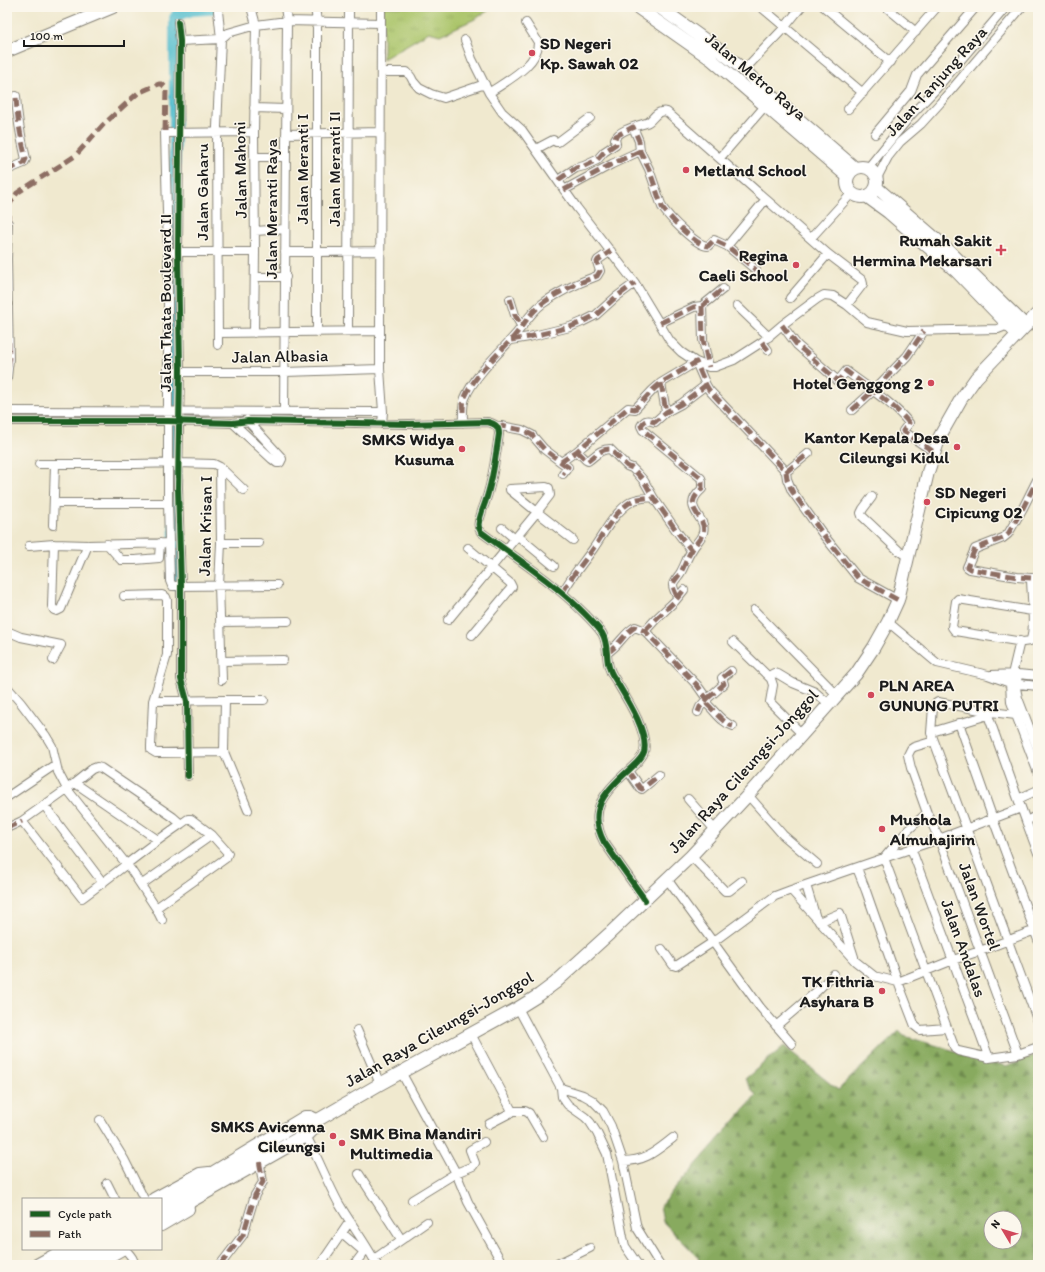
<svg xmlns="http://www.w3.org/2000/svg" width="1045" height="1272" font-family="Itim,sans-serif">
	<style>
		.forest { fill: url(#forest-firs); stroke: #52633e; fill-rule: evenodd }
		.park { fill: url(#park-tufts); stroke: #647044 }
		.lines { fill: none; stroke-linecap: round; stroke-linejoin: round }
		.river { stroke: #52bdcd; stroke-width: 12 }
		.street-casing { stroke: #868276; stroke-width: 10 }
		.primary-casing { stroke: #868276; stroke-width: 14 }
		.highway-casing { stroke: #868276; stroke-width: 16 }
		.street { stroke: #fff; stroke-width: 8 }
		.primary { stroke: #fff; stroke-width: 12 }
		.highway { stroke: #fff; stroke-width: 14 }
		.quiet { stroke: #8d6e63; stroke-width: 5; stroke-dasharray: 10 5; stroke-linecap: butt }
		.cycleway-casing { stroke: #fbf7ec; stroke-width: 8 }
		.cycleway { stroke: #1b5e20; stroke-width: 6 }
		.poi-dot { fill: #d1495b; stroke: #fbf7ec; stroke-width: 1.5 }
		.labels { text-anchor: middle; stroke-width: 3; stroke-linejoin: round; paint-order: stroke }
		.poi-label { font-size: 17px; font-weight: bold; fill: #1c1c1c; stroke: #fbf7ec; text-anchor: end }
		.street-label { font-size: 17px; fill: #1c1c1c; stroke: #fbf7ec }
	</style>
	<defs>
		<pattern id="forest-firs" width="22" height="20" patternUnits="userSpaceOnUse"><rect width="22" height="20" fill="#88aa5f"/><path d="M5 1l3.5 6h-7zM16 11l3.5 6h-7z" fill="#6e8a4e"/></pattern>
		<pattern id="park-tufts" width="24" height="20" patternUnits="userSpaceOnUse"><rect width="24" height="20" fill="#abc56b"/><path d="M3 7l-1-3M5 7V3M7 7l1-3M15 17l-1-3M17 17v-4M19 17l1-3" fill="none" stroke="#93a95c"/></pattern>
	</defs>
	<rect width="100%" height="100%" fill="#fbf7ec"/>
	<filter id="ink" filterUnits="userSpaceOnUse"><feTurbulence type="fractalNoise" baseFrequency=".025" numOctaves="2"/><feDisplacementMap in="SourceGraphic" scale="8" xChannelSelector="R" yChannelSelector="G"/><feConvolveMatrix kernelMatrix="1 2 1 2 8 2 1 2 1" color-interpolation-filters="sRGB"/></filter>
	<filter id="wash" filterUnits="userSpaceOnUse"><feTurbulence type="fractalNoise" baseFrequency=".012" numOctaves="4" result="noise"/><feDisplacementMap in="SourceGraphic" scale="16" xChannelSelector="R" yChannelSelector="G"/><feGaussianBlur stdDeviation="0.9" result="paint"/><feColorMatrix in="noise" values="0 0 0 0 0 0 0 0 0 0 0 0 0 0 0 0 0 1.4 0 .05"/><feComposite in="paint" operator="in"/></filter>
	<g filter="url(#wash)">
		<rect width="100%" height="100%" fill="#f0e9cf"/>
		<path class="forest" d="M 899,1031 L 904,1036 L 1006,1066 L 1038,1054 L 1038,1265 L 700,1265 L 698,1257 L 663,1222 L 660,1206 L 756,1096 L 745,1079 L 784,1046 L 838,1090 ZM 991,1218 L 1015,1218 L 1015,1242 L 991,1242 Z"/>
		<path class="park" d="M 383,7 L 494,7 L 475,19 L 440,35 L 429,32 L 383,59 Z"/>
		<g class="lines">
			<path class="river" d="M 175,584 L 173,257 L 175,139 L 175,18 L 177,15 L 192,10 L 208,9 L 215,7"/>
		</g>
	</g>
	<g filter="url(#ink)">
		<g class="lines">
			<g class="street-casing">
				<path id="street" d="M 251,7 L 256,25 L 254,132 L 255,252 L 254,333
					M 315,7 L 317,22 L 317,332
					M 761,7 L 863,93
					M 824,7 L 890,62
					M 886,7 L 916,32
					M 218,11 L 221,39 L 217,127 L 218,345
					M 178,22 L 180,41 L 178,252 L 180,369 L 178,488 L 181,585 L 181,679 L 187,701 L 188,776
					M 465,40 L 472,59 L 489,93 L 502,112 L 522,130 L 577,208 L 635,283 L 670,341 L 681,352 L 696,362 L 709,367 L 715,367 L 734,360 L 762,342 L 782,325 L 817,299 L 824,295 L 833,296 L 847,305 L 867,322 L 907,331 L 998,329 L 1003,327 L 1007,323
					M 180,41 L 221,39 L 228,33 L 256,25 L 287,21 L 381,23
					M 744,70 L 785,27 L 801,7
					M 387,72 L 407,72 L 411,77 L 413,81 L 419,88 L 431,94 L 444,98 L 485,84
					M 489,93 C 506,81 539,65 538,42 L 526,23
					M 254,108 L 286,109
					M 848,109 L 937,7
					M 633,127 L 639,141 L 640,151 L 649,169 L 662,207 C 669,217 696,246 708,246 L 714,240 L 716,241 L 727,246 L 756,270
					M 254,132 L 165,133 L 168,251 L 168,503 L 170,581 L 172,586 L 277,585
					M 286,134 L 380,132
					M 875,134 L 911,91 L 917,75 L 976,7
					M 536,149 L 553,140 L 556,142 L 558,142 L 590,118
					M 255,157 L 286,157
					M 720,158 L 765,106
					M 868,168 L 911,115 L 936,89 L 1006,7
					M 7,170 L 24,163 L 26,159 C 21,138 17,118 16,96
					M 877,178 L 888,157 L 900,142 L 921,124 L 940,103 L 1022,7
					M 558,180 L 576,168 L 584,166 L 597,160 L 604,152 L 616,144 L 615,139 C 619,130 637,126 646,123 C 652,122 654,113 661,112 C 664,111 664,111 667,112 L 828,254 L 862,280 L 863,284 L 847,305
					M 564,190 L 612,164 L 640,151
					M 7,223 L 8,223 L 7,259 L 9,359 L 7,378
					M 255,231 L 285,229
					M 811,238 L 852,193
					M 727,246 L 766,199
					M 174,252 L 255,252
					M 285,252 L 318,252 L 380,251
					M 255,277 L 286,277
					M 790,298 L 828,254
					M 510,299 L 515,315 L 522,327
					M 702,306 L 703,340 L 709,367
					M 737,306 L 769,337
					M 660,323 L 694,307 L 702,306 L 723,289
					M 782,325 L 797,345 L 838,381 L 846,371 C 867,387 892,402 909,423 L 903,431 L 934,452
					M 348,331 L 349,7
					M 380,331 L 380,369 L 383,412 L 382,424
					M 218,333 L 380,331 L 381,7
					M 511,340 L 529,337 L 570,327 L 582,322 L 596,315 L 616,297 L 635,283
					M 762,342 L 768,350
					M 696,362 L 706,385 L 709,390 L 783,468 L 786,472 L 787,479 L 792,491 L 825,537 L 858,578 L 898,600
					M 168,372 L 285,372 L 380,369
					M 661,383 L 666,412
					M 852,410 L 873,391 L 907,356 L 924,331
					M 7,411 L 383,412
					M 284,412 L 287,21 L 285,7
					M 7,421 L 168,421 L 233,423 L 248,421 L 409,424 L 488,422 C 495,424 499,426 499,434 C 495,461 492,486 482,511 C 480,519 476,525 481,532 C 516,558 553,582 584,613 C 590,619 597,626 602,633 C 608,643 606,653 608,663 C 609,668 612,675 615,679 C 625,696 649,732 644,752 C 642,759 634,765 629,770 C 605,791 587,810 604,842 L 645,900
					M 233,423 L 272,459 L 277,463 L 280,463 L 282,459 L 281,457 L 247,420
					M 463,423 C 463,415 462,406 465,398 C 474,376 500,352 516,334 C 525,323 531,312 542,304 C 558,292 578,283 597,276 L 600,271 L 597,262 L 598,260 L 611,251
					M 497,427 L 501,426 L 522,430 L 532,435 L 544,449 L 561,462 L 577,451 L 628,408 L 635,409 L 653,390 L 661,383 L 696,362
					M 577,451 L 586,460 L 588,461 C 595,456 600,449 610,449 L 627,466 L 632,468 L 637,473 L 644,481 L 653,497
					M 561,462 L 568,467 L 563,474
					M 39,464 L 135,464 L 178,463 L 214,464 L 220,467 L 244,490
					M 220,467 L 221,543 L 219,585 L 222,680
					M 786,472 L 809,453
					M 510,489 L 546,487 L 549,488 L 550,495 L 537,512 L 573,540
					M 872,497 L 863,509 L 861,513 L 862,516 L 899,551 L 908,557
					M 54,503 L 168,503
					M 53,525 L 55,465
					M 502,528 L 515,539
					M 518,536 L 554,566
					M 221,543 L 259,543
					M 54,544 L 52,606 L 54,610 L 57,611 L 61,609 L 88,545
					M 107,544 L 121,560 L 135,560 L 159,558 L 160,543
					M 29,546 L 54,544 L 88,545 L 169,543
					M 468,548 L 510,583 L 512,587 L 472,635
					M 1031,578 L 1017,577 L 970,569 L 967,567 L 975,549 L 1003,538 L 1008,534 L 1023,508 L 1038,478
					M 563,592 C 571,577 583,563 593,549 C 605,532 614,512 632,501 C 638,498 646,498 653,497 L 678,533 L 691,550
					M 124,596 L 162,595 L 166,597 L 167,600 L 167,655 L 153,701 L 151,746 L 151,750 L 156,753 L 224,752 L 248,810
					M 677,597 C 676,593 673,589 673,585 C 673,581 679,576 681,572 C 685,565 687,557 692,550 C 695,544 700,540 702,535 C 711,517 678,510 702,489 L 702,482 L 701,478 L 643,430 L 641,426 C 645,419 648,420 655,422 L 666,412 L 681,404 L 706,385
					M 754,610 L 837,695
					M 1032,611 L 958,599 L 956,601 L 952,627 L 955,631 L 1023,642 L 1030,641 C 1036,632 1031,591 1031,578 L 1034,578 L 1038,575
					M 448,620 L 537,512 L 510,490 L 510,489
					M 220,622 L 288,621
					M 888,622 L 937,663 L 988,675 L 1010,683 L 1038,686
					M 7,631 L 21,637 L 61,645 L 53,660
					M 645,631 L 656,619 L 675,601 L 684,590
					M 1020,641 L 1010,683 L 1011,702 L 1038,773
					M 733,642 L 771,679 L 773,685 L 770,702 L 802,734
					M 607,653 C 620,645 623,634 635,627 L 645,631 L 697,685 L 707,699 L 700,707 L 698,712
					M 222,661 L 283,660
					M 731,671 L 722,678 L 724,684 L 707,699 L 707,704 C 715,711 722,723 733,726
					M 1018,674 L 1016,688 L 1018,698 L 1038,750
					M 991,675 L 1018,674 L 1038,676
					M 769,676 L 774,673 L 778,674 L 793,683 L 815,692 L 829,704
					M 7,687 L 21,703 L 46,736 L 52,746 L 58,772 L 67,789 L 131,870 L 156,908 L 162,920
					M 225,700 L 264,700
					M 153,701 L 225,700 L 224,752
					M 988,715 L 1018,799
					M 1016,715 L 991,712 L 988,715 L 932,732 L 931,733 L 934,741 L 914,747 L 911,749 L 908,755 L 911,768 L 927,813 L 939,839 L 1018,1054
					M 959,723 L 993,819 L 1038,940
					M 931,733 L 933,707 L 935,704 L 938,702 L 991,712
					M 934,741 L 1038,1022
					M 628,771 L 640,788 L 642,789 L 659,775
					M 75,783 L 158,840
					M 1038,790 L 1018,799 L 1026,821 L 1038,815
					M 748,795 L 783,835 L 817,864
					M 7,797 L 56,764
					M 688,799 L 715,830
					M 44,805 L 103,883
					M 927,813 L 908,830 L 884,858 L 955,1049 L 958,1051 L 989,1058 L 1018,1054 L 1038,1047
					M 22,821 L 82,898 C 115,874 147,847 181,824
					M 1026,821 L 1038,853
					M 7,828 L 22,821 L 67,789 L 92,769 L 97,767 L 101,768 L 173,817 L 181,824 L 188,819 L 191,819 L 212,835 L 228,853 L 226,858 L 156,908
					M 911,848 L 989,1058
					M 691,856 L 725,891 L 729,891 L 742,881
					M 857,868 L 866,891 L 898,982 L 915,1026 L 920,1030 L 946,1028
					M 667,879 L 713,942 L 775,896 L 791,890 L 855,961 L 874,976 L 898,982 L 953,960 L 980,951 L 1038,929
					M 141,885 L 212,835
					M 806,885 L 815,915
					M 791,890 L 939,839 L 1021,808
					M 819,922 L 840,913 L 854,957
					M 662,949 L 673,965 L 676,966 L 713,942 L 760,1007 L 792,1044
					M 518,1008 L 561,1088 L 562,1097 L 568,1105 L 585,1117 L 590,1122 L 597,1133 L 607,1154 L 623,1237 L 625,1246 L 638,1265
					M 776,1026 L 817,991 L 834,974
					M 357,1030 L 380,1084
					M 471,1034 L 511,1109 L 510,1113 L 489,1124
					M 401,1072 L 456,1173 L 468,1202 L 503,1265
					M 561,1088 L 583,1095 L 592,1100 L 603,1111 L 611,1126 L 623,1161 L 637,1228 L 660,1265
					M 511,1111 L 525,1111 L 529,1113 L 543,1137
					M 100,1120 L 124,1159 L 144,1199
					M 298,1122 C 314,1147 324,1176 338,1202 C 350,1223 366,1243 377,1265
					M 623,1161 C 646,1161 656,1151 673,1138
					M 359,1174 L 401,1239
					M 107,1183 L 115,1199
					M 412,1200 L 456,1173 L 473,1166 L 475,1163 L 470,1150 L 484,1142
					M 342,1233 L 363,1251
					M 125,1249 C 128,1253 135,1259 134,1265
					M 374,1259 L 427,1222
					M 220,1265 L 243,1235 L 255,1195 L 263,1182 L 259,1160
					M 320,1265 L 350,1221
					M 354,1265 L 367,1248
					M 555,1265 L 590,1248"/>
			</g>
			<g class="primary-casing">
				<path id="primary" d="M 637,7 L 711,59 L 848,177
					M 659,7 L 719,50 L 744,70 L 760,86 L 855,168
					M 7,51 L 113,7
					M847 182a15 15 0 1 1 30 0a15 15 0 1 1-30 0Z
					M 876,187 L 943,245 L 1026,326
					M 866,196 L 888,212 L 957,272 L 1017,334
					M 316,1121 L 380,1084 L 518,1008 L 539,995 L 555,983 L 609,934 L 691,856 L 748,795 L 856,674 L 874,647 L 888,622 L 898,600 L 928,472 L 940,436 L 961,399 L 976,378 L 1038,313
					M 154,1199 L 200,1174 L 209,1173
					M 161,1225 L 188,1209
					M 37,1265 L 66,1249
					M 94,1265 L 122,1249"/>
			</g>
			<g class="highway-casing">
				<path id="highway" d="M 161,1205 L 305,1118 L 310,1118 L 316,1121 L 315,1126 L 306,1135 L 161,1217
					M 57,1265 L 85,1249
					M 77,1265 L 105,1249"/>
			</g>
			<use href="#street" class="street"/>
			<use href="#primary" class="primary"/>
			<use href="#highway" class="highway"/>
			<path class="quiet" d="M 7,170 L 24,163 L 26,159 C 21,138 17,118 16,96
				M 558,180 L 576,168 L 584,166 L 597,160 L 604,152 L 616,144 L 615,139 L 616,136 L 633,127 L 639,141 L 640,151 L 649,169 L 662,207 C 669,217 696,246 708,246 L 714,240 L 716,241 L 727,246 L 756,270
				M 564,190 L 612,164 L 640,151
				M 7,223 L 8,223 L 7,259 L 9,359 L 7,378
				M 8,223 L 9,205 L 17,193 L 75,156 L 103,125 L 129,101 L 138,93 L 159,84 L 162,84 L 166,88 L 165,133
				M 510,299 L 515,315 L 522,327
				M 702,306 L 703,340 L 709,367
				M 660,323 L 694,307 L 702,306 L 723,289
				M 782,325 L 797,345 L 838,381 L 846,371 C 867,387 892,402 909,423 L 903,431 L 934,452
				M 511,340 L 529,337 L 570,327 L 582,322 L 596,315 L 616,297 L 635,283
				M 762,342 L 768,350
				M 661,383 L 666,412
				M 852,410 L 873,391 L 907,356 L 924,331
				M 463,412 C 463,407 463,402 465,397 C 476,373 498,355 515,335 C 524,324 531,312 543,303 C 559,291 579,283 597,276 L 600,271 L 597,262 L 598,260 L 611,251
				M 497,427 L 501,426 L 522,430 L 532,435 L 544,449 L 561,462 L 577,451 L 628,408 L 635,409 L 653,390 L 661,383 L 696,362 L 706,385 L 709,390 L 783,468 L 786,472 L 787,479 L 792,491 L 825,537 L 858,578 L 898,600
				M 577,451 L 586,460 L 588,461 C 595,456 600,449 610,449 L 627,466 L 632,468 L 637,473 L 644,481 L 653,497
				M 561,462 L 568,467 L 563,474
				M 786,472 L 809,453
				M 1031,578 L 1017,577 L 970,569 L 967,567 L 975,549 L 1003,538 L 1008,534 L 1023,508 L 1038,478
				M 563,592 C 571,577 583,563 593,549 C 605,532 614,512 632,501 C 638,498 646,498 653,497 L 678,533 L 691,550
				M 677,597 C 676,593 673,589 673,585 C 673,581 679,576 681,572 C 685,565 687,557 692,550 C 695,544 700,540 702,535 C 711,517 678,510 702,489 L 702,482 L 701,478 L 643,430 L 641,426 C 645,419 648,420 655,422 L 666,412 L 681,404 L 706,385
				M 645,631 L 656,619 L 675,601 L 684,590
				M 607,653 C 620,645 623,634 635,627 L 645,631 L 697,685 L 707,699 L 700,707 L 698,712
				M 731,671 L 722,678 L 724,684 L 707,699 L 707,704 C 715,711 722,723 733,726
				M 628,771 L 640,788 L 642,789 L 659,775
				M 7,828 L 22,821
				M 220,1265 L 243,1235 L 255,1195 L 263,1182 L 259,1160"/>
			<g class="cycleway-casing">
				<path id="cycleway" d="M 178,22 L 180,41 L 178,252 L 180,369 L 178,488 L 181,585 L 181,679 L 187,701 L 188,776
					M 7,421 L 168,421 L 233,423 L 248,421 L 409,424 L 488,422 C 495,424 499,426 499,434 C 495,461 492,486 482,511 C 480,519 476,525 481,532 C 516,558 553,582 584,613 C 590,619 597,626 602,633 C 608,643 606,653 608,663 C 609,668 612,675 615,679 C 625,696 649,732 644,752 C 642,759 634,765 629,770 C 605,791 587,810 604,842 L 645,900"/>
			</g>
			<use href="#cycleway" class="cycleway"/>
		</g>
	</g>
	<g class="poi-dot">
		<circle cx="532" cy="53" r="4"/>
		<circle cx="686" cy="170" r="4"/>
		<path d="M999 244h4v4h4v4h-4v4h-4v-4h-4v-4h4z"/>
		<circle cx="796" cy="265" r="4"/>
		<circle cx="931" cy="383" r="4"/>
		<circle cx="957" cy="447" r="4"/>
		<circle cx="462" cy="449" r="4"/>
		<circle cx="927" cy="502" r="4"/>
		<circle cx="871" cy="695" r="4"/>
		<circle cx="882" cy="829" r="4"/>
		<circle cx="882" cy="991" r="4"/>
		<circle cx="333" cy="1136" r="4"/>
		<circle cx="342" cy="1143" r="4"/>
	</g>
	<g class="labels">
		<g class="poi-label">
			<text x="540" y="49" text-anchor="start">SD Negeri<tspan x="540" dy="20">Kp. Sawah 02</tspan></text>
			<text x="694" y="176" text-anchor="start">Metland School</text>
			<text x="992" y="246">Rumah Sakit<tspan x="992" dy="20">Hermina Mekarsari</tspan></text>
			<text x="788" y="261">Regina<tspan x="788" dy="20">Caeli School</tspan></text>
			<text x="923" y="389">Hotel Genggong 2</text>
			<text x="949" y="443">Kantor Kepala Desa<tspan x="949" dy="20">Cileungsi Kidul</tspan></text>
			<text x="454" y="445">SMKS Widya<tspan x="454" dy="20">Kusuma</tspan></text>
			<text x="935" y="498" text-anchor="start">SD Negeri<tspan x="935" dy="20">Cipicung 02</tspan></text>
			<text x="879" y="691" text-anchor="start">PLN AREA<tspan x="879" dy="20">GUNUNG PUTRI</tspan></text>
			<text x="890" y="825" text-anchor="start">Mushola<tspan x="890" dy="20">Almuhajirin</tspan></text>
			<text x="874" y="987">TK Fithria<tspan x="874" dy="20">Asyhara B</tspan></text>
			<text x="325" y="1132">SMKS Avicenna<tspan x="325" dy="20">Cileungsi</tspan></text>
			<text x="350" y="1139" text-anchor="start">SMK Bina Mandiri<tspan x="350" dy="20">Multimedia</tspan></text>
		</g>
		<g class="street-label">
			<text transform="translate(756 76) rotate(40)" y="6">Jalan Metro Raya</text>
			<text transform="translate(936 81) rotate(-48)" y="6">Jalan Tanjung Raya</text>
			<text transform="translate(302 169) rotate(-90)" y="6">Jalan Meranti I</text>
			<text transform="translate(334 169) rotate(-90)" y="6">Jalan Meranti II</text>
			<text transform="translate(240 170) rotate(-91)" y="6">Jalan Mahoni</text>
			<text transform="translate(202 192) rotate(-90)" y="6">Jalan Gaharu</text>
			<text transform="translate(271 209) rotate(-90)" y="6">Jalan Meranti Raya</text>
			<text transform="translate(165 303) rotate(-90)" y="6">Jalan Thata Boulevard II</text>
			<text transform="translate(280 356) rotate(-1)" y="6">Jalan Albasia</text>
			<text transform="translate(205 526) rotate(-89)" y="6">Jalan Krisan I</text>
			<text transform="translate(743 771) rotate(-48)" y="6">Jalan Raya Cileungsi-Jonggol</text>
			<text transform="translate(980 906) rotate(70)" y="6">Jalan Wortel</text>
			<text transform="translate(964 948) rotate(70)" y="6">Jalan Andalas</text>
			<text transform="translate(439 1029) rotate(-30)" y="6">Jalan Raya Cileungsi-Jonggol</text>
		</g>
	</g>
	<rect width="1045" height="1272" fill="none" stroke="#fbf7ec" stroke-width="24"/>
	<rect x="22" y="1198" width="140" height="52" fill="#fbf7ec" stroke="#a29f99"/>
	<rect x="30" y="1211" width="20" height="6" fill="#1b5e20" stroke="#a29f99"/>
	<text x="58" y="1218" font-size="12" fill="#1c1c1c">Cycle path</text>
	<rect x="30" y="1231" width="20" height="6" fill="#8d6e63" stroke="#a29f99"/>
	<text x="58" y="1238" font-size="12" fill="#1c1c1c">Path</text>
	<g transform="translate(1003 1230) rotate(308)"><circle r="19" fill="#fbf7ec" stroke="#a29f99"/>
	<path d="M0-3L7 15L0 10L-7 15Z" fill="#d1495b"/>
	<text y="-6" font-size="11" font-weight="bold" text-anchor="middle" fill="#1c1c1c">N</text>
	</g>
	<path d="M24 40v6h100v-6" fill="none" stroke="#1c1c1c" stroke-width="2"/>
	<text x="30" y="40" font-size="12" fill="#1c1c1c" stroke="#fbf7ec" stroke-width="3" paint-order="stroke">100 m</text>
</svg>
